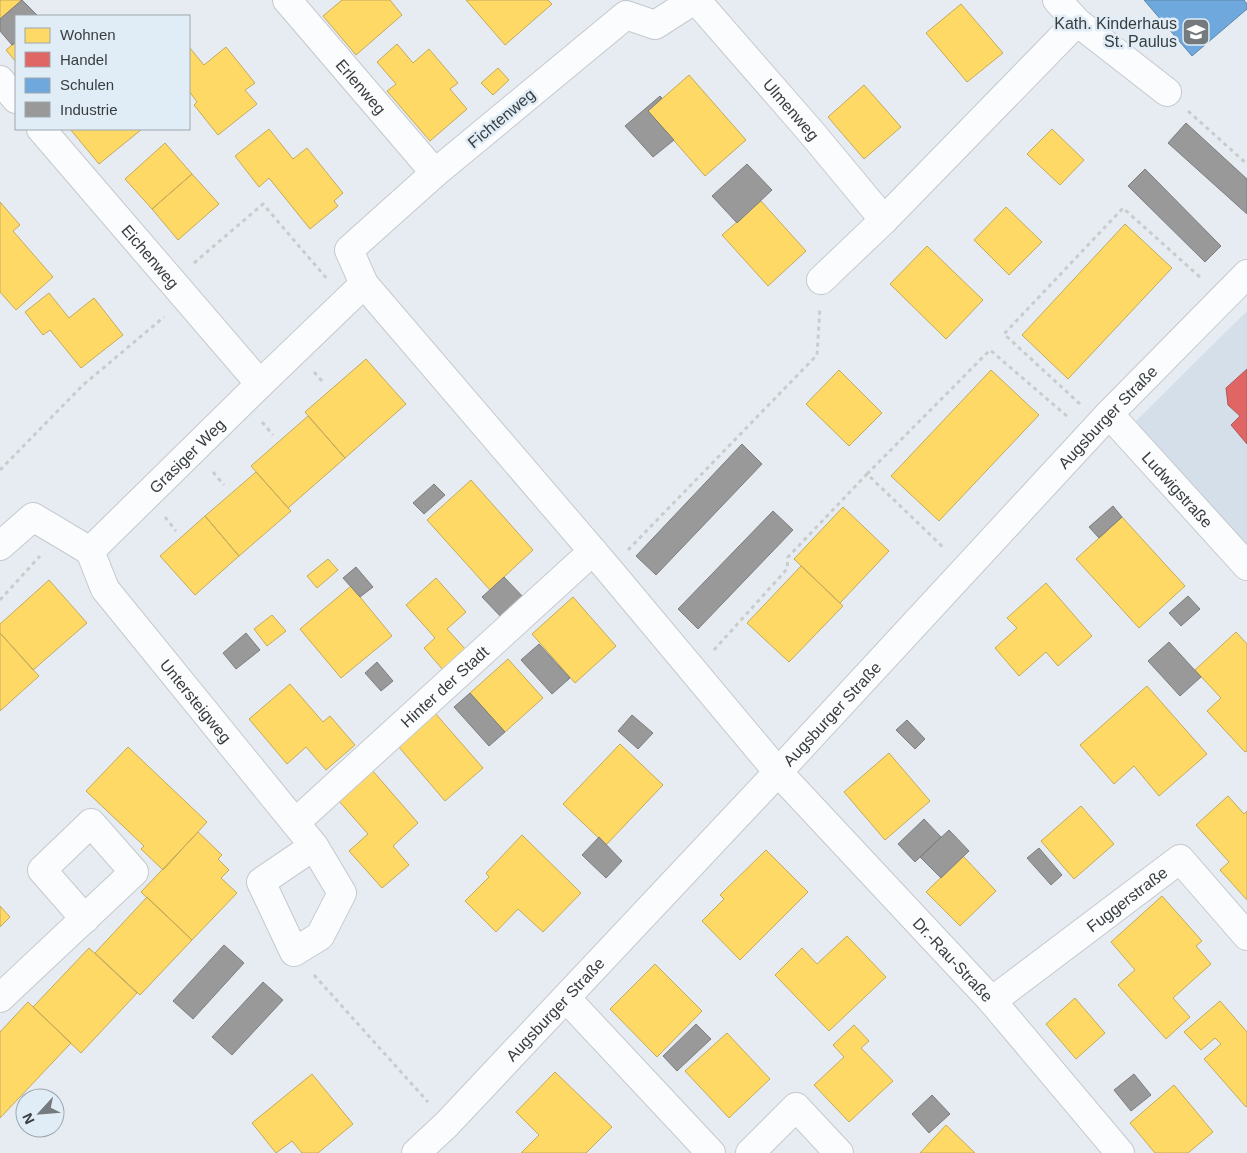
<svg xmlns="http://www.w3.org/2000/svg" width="1247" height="1153" font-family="Arial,sans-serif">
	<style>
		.built { fill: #d4dfea }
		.homes { fill: #ffd966; stroke: #c3aa5b }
		.shops { fill: #e06666; stroke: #ae5a5b }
		.schools { fill: #6fa8dc; stroke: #5e88ad }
		.industry { fill: #999; stroke: #7c7d7e }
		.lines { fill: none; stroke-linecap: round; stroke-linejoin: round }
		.minor-casing { stroke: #c5c9ce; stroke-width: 30 }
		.path { stroke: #c9cccd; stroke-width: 3; stroke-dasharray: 4 4; stroke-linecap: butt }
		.minor { stroke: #fbfcfd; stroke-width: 28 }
		.labels { text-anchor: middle; stroke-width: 5; stroke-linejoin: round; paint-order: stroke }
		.poi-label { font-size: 16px; fill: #383d40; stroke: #e1edf6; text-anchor: end }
		.street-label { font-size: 16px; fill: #383d40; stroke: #e1edf6 }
	</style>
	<rect width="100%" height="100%" fill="#e6ecf1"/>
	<path class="built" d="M 1247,311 L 1247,546 L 1134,423 Z"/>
	<path class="homes" d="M 0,0 L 22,0 L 0,19 Z
		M 342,0 L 390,0 L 402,15 L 356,55 L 323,16 Z
		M 466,0 L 548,0 L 552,4 L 505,45 Z
		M 961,4 L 1003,53 L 967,82 L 926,33 Z
		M 16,42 L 16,62 L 6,50 Z
		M 397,44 L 413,63 L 429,49 L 458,83 L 450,89 L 467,109 L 430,141 L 387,91 L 396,84 L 377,62 Z
		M 189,47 L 204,65 L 226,47 L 255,83 L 245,90 L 257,104 L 218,135 L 194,105 L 197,102 L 189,91 Z
		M 498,68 L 509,80 L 493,95 L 481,83 Z
		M 689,75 L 746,140 L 705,176 L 648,111 Z
		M 864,85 L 901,127 L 864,159 L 828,117 Z
		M 70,129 L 142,129 L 99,164 Z
		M 269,129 L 293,159 L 307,148 L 343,193 L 334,201 L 338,206 L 310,229 L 269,178 L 259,187 L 235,156 Z
		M 1052,129 L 1084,160 L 1060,185 L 1027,154 Z
		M 165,143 L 192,174 L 152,209 L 125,179 Z
		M 192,174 L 219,204 L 178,240 L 152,209 Z
		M 761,201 L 806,251 L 768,286 L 722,235 Z
		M 0,202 L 20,225 L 13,231 L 53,277 L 16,310 L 0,292 Z
		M 1006,207 L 1042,242 L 1009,275 L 974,240 Z
		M 1125,224 L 1172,268 L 1068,379 L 1022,335 Z
		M 927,246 L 983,300 L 946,339 L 890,284 Z
		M 49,293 L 69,318 L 94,298 L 123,335 L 81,368 L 50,330 L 43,335 L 25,312 Z
		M 366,359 L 406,404 L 345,458 L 305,412 Z
		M 839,370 L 882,413 L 849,446 L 806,404 Z
		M 991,370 L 1039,415 L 939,521 L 891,476 Z
		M 308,416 L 345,458 L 288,508 L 251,466 Z
		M 256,472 L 291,511 L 239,556 L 205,516 Z
		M 471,480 L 533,550 L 490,590 L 427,520 Z
		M 843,507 L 889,551 L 840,603 L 794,559 Z
		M 205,516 L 239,556 L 195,595 L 160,556 Z
		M 1122,517 L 1185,586 L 1139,628 L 1076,559 Z
		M 328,559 L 338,570 L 317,588 L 307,576 Z
		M 801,566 L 843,606 L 789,662 L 747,623 Z
		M 436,578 L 466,612 L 447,629 L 467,651 L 444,671 L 424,648 L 435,638 L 406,605 Z
		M 49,580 L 87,623 L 33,670 L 0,633 L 0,624 Z
		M 1046,583 L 1092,636 L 1058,666 L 1046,652 L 1019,676 L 995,648 L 1017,628 L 1007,618 Z
		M 351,586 L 392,636 L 341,678 L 300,629 Z
		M 573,597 L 616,646 L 575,683 L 532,634 Z
		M 272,615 L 286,631 L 267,646 L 254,629 Z
		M 1236,632 L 1247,644 L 1247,751 L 1245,752 L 1207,711 L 1221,698 L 1195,670 Z
		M 0,633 L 39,676 L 0,711 Z
		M 508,659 L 543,698 L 505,732 L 470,693 Z
		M 290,684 L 323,722 L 330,716 L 355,745 L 326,770 L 306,747 L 287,764 L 249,719 Z
		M 1147,686 L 1207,754 L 1159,796 L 1134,766 L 1114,784 L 1080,745 Z
		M 435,713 L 483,768 L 445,801 L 398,746 Z
		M 620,744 L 663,785 L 606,845 L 563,804 Z
		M 128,747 L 207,822 L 163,870 L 141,849 L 144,846 L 86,791 Z
		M 889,753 L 930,801 L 885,840 L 844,792 Z
		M 372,770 L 418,823 L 393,846 L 409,865 L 382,888 L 349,851 L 368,834 L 338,800 Z
		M 1228,796 L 1244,814 L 1247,811 L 1247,900 L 1220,870 L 1229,862 L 1196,825 Z
		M 1081,806 L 1114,844 L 1074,879 L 1041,841 Z
		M 198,832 L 222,855 L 218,859 L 229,870 L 221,878 L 237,893 L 192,940 L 141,892 Z
		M 522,835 L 581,893 L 543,932 L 518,909 L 496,932 L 465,901 L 489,877 L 486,873 Z
		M 766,850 L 808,892 L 740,960 L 702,921 L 724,899 L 720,895 Z
		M 963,856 L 996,891 L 960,926 L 926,892 Z
		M 1162,896 L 1202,941 L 1196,946 L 1211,964 L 1173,998 L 1190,1017 L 1166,1039 L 1118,985 L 1135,970 L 1111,942 Z
		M 147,897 L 192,940 L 140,995 L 95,953 Z
		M 0,906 L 10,917 L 0,927 Z
		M 847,936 L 886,977 L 829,1031 L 775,975 L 802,948 L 817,964 Z
		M 89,948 L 137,993 L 81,1053 L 33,1007 Z
		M 655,964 L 702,1011 L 657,1057 L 610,1009 Z
		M 1075,998 L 1105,1033 L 1076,1059 L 1046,1024 Z
		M 1220,1001 L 1247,1032 L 1247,1106 L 1246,1107 L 1204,1059 L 1221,1044 L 1215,1038 L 1201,1050 L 1184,1032 Z
		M 28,1002 L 71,1043 L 0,1118 L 0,1032 Z
		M 854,1025 L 869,1041 L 861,1048 L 893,1081 L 849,1122 L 814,1085 L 844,1057 L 833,1045 Z
		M 727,1033 L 770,1079 L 729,1118 L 685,1071 Z
		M 555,1072 L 612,1127 L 586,1153 L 521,1153 L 539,1135 L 516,1112 Z
		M 312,1074 L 353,1124 L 318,1153 L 302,1153 L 292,1141 L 276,1153 L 252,1123 Z
		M 1174,1085 L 1213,1132 L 1188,1153 L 1155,1153 L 1130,1123 Z
		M 946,1125 L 975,1153 L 920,1153 Z"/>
	<path class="shops" d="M 1247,369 L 1247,444 L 1231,425 L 1240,416 L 1228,405 L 1226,388 Z"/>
	<path class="schools" d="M 1144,0 L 1244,0 L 1247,4 L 1247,9 L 1192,56 Z"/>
	<path class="industry" d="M 22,0 L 38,16 L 16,16 L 16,42 L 12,45 L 0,31 L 0,19 Z
		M 660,96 L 662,98 L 648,111 L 674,140 L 653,157 L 625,126 Z
		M 1186,123 L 1247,179 L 1247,214 L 1168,143 Z
		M 747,164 L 772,190 L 737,223 L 712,196 Z
		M 1145,169 L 1221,246 L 1205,262 L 1128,186 Z
		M 742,444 L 762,464 L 656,575 L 636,556 Z
		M 434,484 L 445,495 L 424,514 L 413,503 Z
		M 1113,506 L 1122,517 L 1099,538 L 1089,527 Z
		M 773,511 L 793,530 L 698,629 L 678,609 Z
		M 356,567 L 373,587 L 360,597 L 343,578 Z
		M 504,577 L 525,599 L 503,619 L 482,597 Z
		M 1188,596 L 1200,609 L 1181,626 L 1169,613 Z
		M 246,633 L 260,650 L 236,669 L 223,653 Z
		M 1169,642 L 1201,677 L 1180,696 L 1148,661 Z
		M 539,644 L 570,678 L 552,694 L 521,660 Z
		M 377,662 L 393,681 L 381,691 L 365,673 Z
		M 470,693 L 505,732 L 489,746 L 454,707 Z
		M 632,715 L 653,733 L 638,749 L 618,731 Z
		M 907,720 L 925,739 L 915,749 L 896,730 Z
		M 924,819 L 941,837 L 915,862 L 898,844 Z
		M 949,830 L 969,851 L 941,878 L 920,857 Z
		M 599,837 L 622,861 L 606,878 L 582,855 Z
		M 1039,848 L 1062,875 L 1051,885 L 1027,858 Z
		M 224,945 L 244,963 L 193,1019 L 173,1001 Z
		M 263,982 L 283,1000 L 232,1055 L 212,1037 Z
		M 696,1024 L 711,1039 L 677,1071 L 663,1056 Z
		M 1134,1074 L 1151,1095 L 1131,1111 L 1114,1090 Z
		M 932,1095 L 950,1114 L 929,1133 L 912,1114 Z"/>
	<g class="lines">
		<g class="minor-casing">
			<g id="minor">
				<path id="s1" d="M 287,0 L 435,173"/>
				<path id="s2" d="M 694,0 L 655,25 L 626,15 L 435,173 L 349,250 L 364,284 L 609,570 L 778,772 L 992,1001 L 1120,1153"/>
				<path id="s3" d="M 696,0 L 811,132 L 884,220"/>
				<path d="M 1057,0 L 1077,22 L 1167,92"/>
				<path d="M 0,80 L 16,99"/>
				<path id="s4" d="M 41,129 L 260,384"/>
				<path d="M 821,280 L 884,220 L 1077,22"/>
				<path id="s5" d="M 1109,414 L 1247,566"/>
				<path d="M 0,546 L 33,517 L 90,551"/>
				<path id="s6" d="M 90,551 L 105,589 L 314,846 L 261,882 L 294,952 L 320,936 L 342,893 L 314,846"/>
				<path id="s7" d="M 90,551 L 260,384 L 364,284"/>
				<path id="s8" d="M 296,822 L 593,551"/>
				<path d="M 0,998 L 134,872 L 91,823 L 42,870 L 85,919"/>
				<path d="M 566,998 L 711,1153"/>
				<path id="s9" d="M 992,1001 L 1180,859 L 1247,936"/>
				<path id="s10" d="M 416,1153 L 447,1124 L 778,772 L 1109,414 L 1247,274"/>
				<path d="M 750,1153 L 796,1107 L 839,1153"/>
			</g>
		</g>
		<path class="path" d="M 1188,111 L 1247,164
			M 194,263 L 263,204 L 328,280
			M 314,372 L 322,381
			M 1080,404 L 1004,334 L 1123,208 L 1201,278
			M 262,422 L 273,435
			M 0,470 L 83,385 L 164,317
			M 213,472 L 224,485
			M 867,474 L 990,350 L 1068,417
			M 165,517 L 176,531
			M 628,550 L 817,355 L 820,307
			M 0,600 L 40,556
			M 714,650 L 787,569 L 788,557 L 867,474 L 945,549
			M 314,975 L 428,1102"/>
		<use href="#minor" class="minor"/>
	</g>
	<defs>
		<g id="school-square" transform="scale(1.4375)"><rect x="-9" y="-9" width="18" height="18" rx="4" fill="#757a7e" stroke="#e1edf6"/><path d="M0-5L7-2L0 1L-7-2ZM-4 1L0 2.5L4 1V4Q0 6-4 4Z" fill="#fff"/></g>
	</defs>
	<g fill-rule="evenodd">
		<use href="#school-square" x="1196" y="32"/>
	</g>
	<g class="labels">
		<g class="poi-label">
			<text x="1177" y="29">Kath. Kinderhaus<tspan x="1177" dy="18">St. Paulus</tspan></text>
		</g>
		<g class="street-label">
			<text dy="6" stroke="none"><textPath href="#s1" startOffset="114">Erlenweg</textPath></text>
			<text dy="6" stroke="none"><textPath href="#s3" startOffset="145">Ulmenweg</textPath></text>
			<text transform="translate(501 118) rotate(-40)" y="6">Fichtenweg</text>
			<text dy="6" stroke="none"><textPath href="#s4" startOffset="168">Eichenweg</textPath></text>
			<text dy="6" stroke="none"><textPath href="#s10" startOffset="1010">Augsburger Straße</textPath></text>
			<text dy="6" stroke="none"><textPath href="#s7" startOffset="136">Grasiger Weg</textPath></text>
			<text dy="6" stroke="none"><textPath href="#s5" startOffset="102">Ludwigstraße</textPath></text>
			<text dy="6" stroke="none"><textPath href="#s8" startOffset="201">Hinter der Stadt</textPath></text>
			<text dy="6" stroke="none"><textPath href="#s6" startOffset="185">Untersteigweg</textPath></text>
			<text dy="6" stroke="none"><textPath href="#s10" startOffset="605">Augsburger Straße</textPath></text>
			<text dy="6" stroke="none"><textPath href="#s9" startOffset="169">Fuggerstraße</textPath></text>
			<text dy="6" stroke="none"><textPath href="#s2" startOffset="1374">Dr.-Rau-Straße</textPath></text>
			<text dy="6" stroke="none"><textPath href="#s10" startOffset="200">Augsburger Straße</textPath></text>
		</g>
	</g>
	<rect x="15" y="15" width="175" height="115" fill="#e1edf6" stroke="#9da7ad"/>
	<rect x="25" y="28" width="25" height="15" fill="#ffd966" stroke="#9da7ad"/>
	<text x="60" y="40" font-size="15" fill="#383d40">Wohnen</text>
	<rect x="25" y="52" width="25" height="15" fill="#e06666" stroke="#9da7ad"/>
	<text x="60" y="65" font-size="15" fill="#383d40">Handel</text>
	<rect x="25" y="78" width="25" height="15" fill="#6fa8dc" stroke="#9da7ad"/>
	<text x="60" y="90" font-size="15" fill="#383d40">Schulen</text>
	<rect x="25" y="102" width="25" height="15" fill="#999999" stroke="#9da7ad"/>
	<text x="60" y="115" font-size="15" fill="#383d40">Industrie</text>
	<g transform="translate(40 1113) rotate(244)"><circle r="24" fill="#e1edf6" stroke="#9da7ad"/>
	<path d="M0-4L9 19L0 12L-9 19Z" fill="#757a7e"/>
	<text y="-8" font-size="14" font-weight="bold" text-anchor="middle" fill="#383d40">N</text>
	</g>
</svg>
